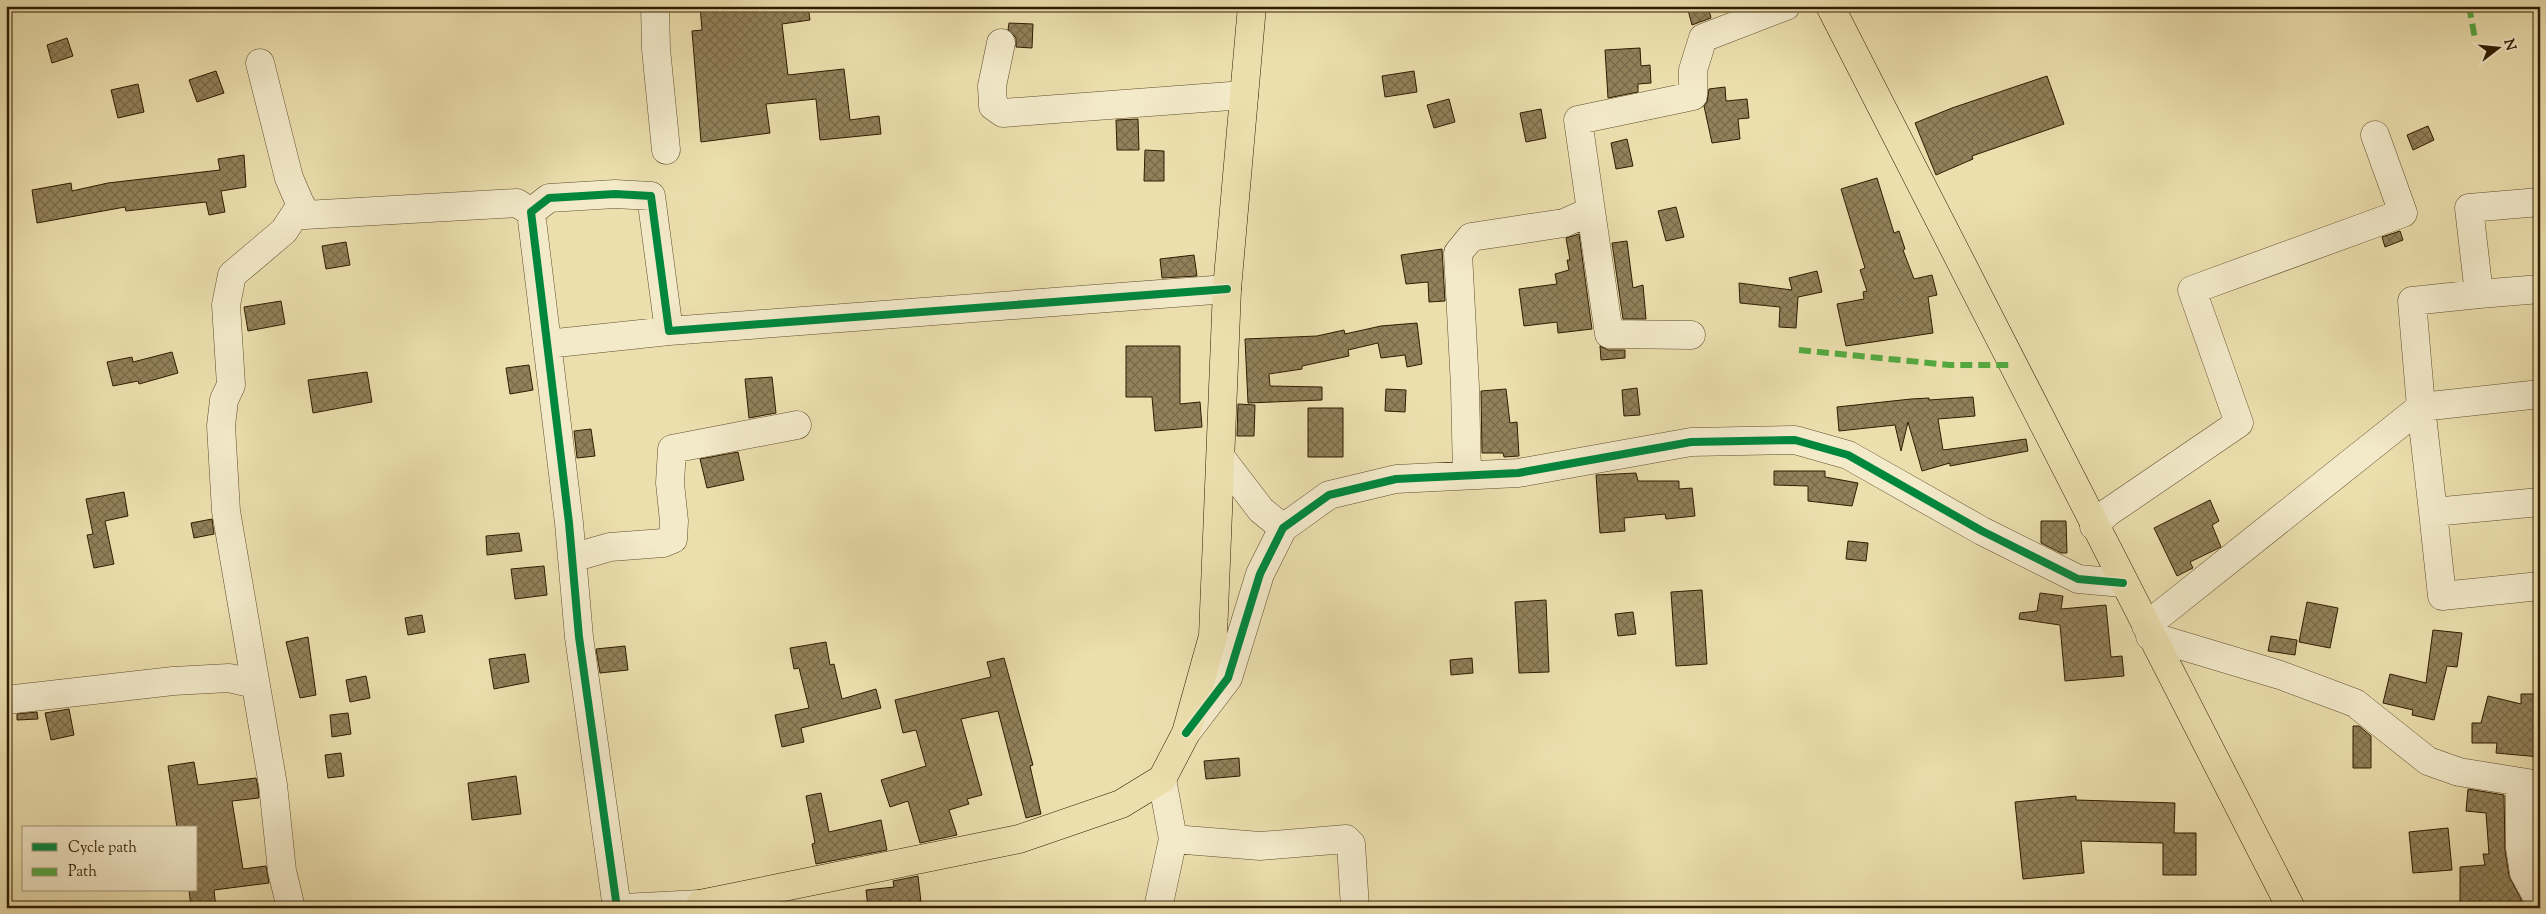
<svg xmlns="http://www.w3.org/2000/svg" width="2546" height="914" font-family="'Sorts Mill Goudy',serif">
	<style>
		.building { fill: url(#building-cross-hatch); stroke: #301c00 }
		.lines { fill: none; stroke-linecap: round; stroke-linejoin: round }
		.minor-casing { stroke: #5f4d2c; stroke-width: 29 }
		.major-casing { stroke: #301c00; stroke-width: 29 }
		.minor { stroke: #f3eaca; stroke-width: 28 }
		.major { stroke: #ecdfae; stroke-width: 28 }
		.quiet { stroke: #54a940; stroke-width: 6; stroke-dasharray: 12 6; stroke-linecap: butt }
		.cycleway-casing { stroke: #f3eaca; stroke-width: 11 }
		.cycleway { stroke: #00873e; stroke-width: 8 }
	</style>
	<defs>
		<pattern id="building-cross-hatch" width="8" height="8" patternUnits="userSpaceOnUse" patternTransform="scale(1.25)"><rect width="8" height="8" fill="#92815a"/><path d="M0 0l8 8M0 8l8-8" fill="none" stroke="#786948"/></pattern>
	</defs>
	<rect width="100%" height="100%" fill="#ecdfae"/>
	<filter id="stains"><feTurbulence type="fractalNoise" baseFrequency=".004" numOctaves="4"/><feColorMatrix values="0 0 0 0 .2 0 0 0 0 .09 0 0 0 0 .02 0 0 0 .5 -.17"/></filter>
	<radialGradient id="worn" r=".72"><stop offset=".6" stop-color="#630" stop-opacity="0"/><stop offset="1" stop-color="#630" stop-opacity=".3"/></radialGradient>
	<path class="building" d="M 700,6 L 808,6 L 810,20 L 782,24 L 788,75 L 844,69 L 850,120 L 879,116 L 881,134 L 820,140 L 816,99 L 766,104 L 770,133 L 701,142 L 692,31 L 702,30 Z
		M 1708,6 L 1711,18 L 1692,25 L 1688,10 Z
		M 1009,23 L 1033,24 L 1032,48 L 1016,47 L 1016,38 L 1008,30 Z
		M 67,38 L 73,56 L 52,63 L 47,45 Z
		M 1640,48 L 1641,66 L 1650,65 L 1651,83 L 1638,84 L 1638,92 L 1608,98 L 1605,50 Z
		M 216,71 L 224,93 L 197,102 L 189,80 Z
		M 1414,71 L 1417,92 L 1385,97 L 1382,76 Z
		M 2047,76 L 2064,124 L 1972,156 L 1973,159 L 1936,175 L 1915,123 L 1952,108 Z
		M 138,84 L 144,112 L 118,118 L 111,90 Z
		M 1725,87 L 1726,101 L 1747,99 L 1749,118 L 1738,119 L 1740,139 L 1712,143 L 1704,106 L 1707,102 L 1709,89 Z
		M 1449,99 L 1455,122 L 1434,128 L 1427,105 Z
		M 1541,109 L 1546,138 L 1526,142 L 1520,113 Z
		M 1138,119 L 1139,150 L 1117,150 L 1116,120 Z
		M 2428,126 L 2434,140 L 2413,150 L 2407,135 Z
		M 1627,139 L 1633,166 L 1616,169 L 1611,143 Z
		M 1145,150 L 1164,151 L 1164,181 L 1144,181 Z
		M 244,155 L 246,187 L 221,191 L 225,212 L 209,215 L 206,202 L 126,211 L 125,207 L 37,223 L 32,190 L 71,183 L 72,191 L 108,183 L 220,170 L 218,159 Z
		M 1877,178 L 1894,233 L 1899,231 L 1905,249 L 1903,250 L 1914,279 L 1932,275 L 1937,295 L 1928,297 L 1933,333 L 1846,346 L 1837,304 L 1864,299 L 1863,292 L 1867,291 L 1860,270 L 1865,268 L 1841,189 Z
		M 1676,207 L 1684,237 L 1666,241 L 1658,211 Z
		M 2400,231 L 2403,240 L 2385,247 L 2382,237 Z
		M 1579,234 L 1592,329 L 1558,333 L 1557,322 L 1524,326 L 1519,289 L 1557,284 L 1555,274 L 1569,270 L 1567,260 L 1570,260 L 1566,238 Z
		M 1627,241 L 1633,288 L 1643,285 L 1646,319 L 1623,319 L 1612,243 Z
		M 346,242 L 350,265 L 326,269 L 322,246 Z
		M 1442,249 L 1445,301 L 1429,302 L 1428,282 L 1406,284 L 1401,255 Z
		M 1194,255 L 1197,276 L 1162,278 L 1160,259 Z
		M 1817,271 L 1822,292 L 1798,297 L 1796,328 L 1779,327 L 1780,307 L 1740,303 L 1739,283 L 1792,290 L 1789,278 Z
		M 281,301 L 285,324 L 248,331 L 244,307 Z
		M 1417,323 L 1422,364 L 1407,367 L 1405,355 L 1381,358 L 1378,343 L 1348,350 L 1349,356 L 1302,366 L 1302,369 L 1269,374 L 1270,386 L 1322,387 L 1322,400 L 1248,403 L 1245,339 L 1317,336 L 1344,330 L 1345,334 L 1381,326 Z
		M 1126,346 L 1180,346 L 1180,404 L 1200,402 L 1202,427 L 1155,431 L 1152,397 L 1126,397 Z
		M 1600,346 L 1608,350 L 1625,350 L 1625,358 L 1601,360 Z
		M 172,352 L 178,373 L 139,384 L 138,381 L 113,386 L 107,362 L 132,357 L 133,362 Z
		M 529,365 L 533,390 L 510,394 L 506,368 Z
		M 367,372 L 372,402 L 313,413 L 308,380 Z
		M 772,377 L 776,413 L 749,418 L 745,379 Z
		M 1637,388 L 1640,415 L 1624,416 L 1622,390 Z
		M 1386,389 L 1406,390 L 1405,412 L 1385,411 Z
		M 1506,389 L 1510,423 L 1517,422 L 1519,456 L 1504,457 L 1503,453 L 1482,453 L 1481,391 Z
		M 1973,397 L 1975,416 L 1938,419 L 1943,450 L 2026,439 L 2028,451 L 1950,466 L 1950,463 L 1922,471 L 1908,422 L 1901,451 L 1895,425 L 1839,431 L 1837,407 L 1911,399 L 1929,398 L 1929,400 Z
		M 1238,404 L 1255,405 L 1254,436 L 1237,436 Z
		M 1308,408 L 1343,408 L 1343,457 L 1308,457 Z
		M 591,429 L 595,456 L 577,458 L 574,431 Z
		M 738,452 L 744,480 L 707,488 L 700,459 Z
		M 1774,471 L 1825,471 L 1825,477 L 1858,483 L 1852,506 L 1808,501 L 1808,486 L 1774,485 Z
		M 1636,473 L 1638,481 L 1679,481 L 1679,489 L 1692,488 L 1695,516 L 1666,519 L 1665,514 L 1624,518 L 1625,531 L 1600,533 L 1596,475 Z
		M 124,492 L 128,516 L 105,521 L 114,564 L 94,568 L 87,535 L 93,534 L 86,499 Z
		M 2210,500 L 2219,521 L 2212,525 L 2221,547 L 2190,562 L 2193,568 L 2177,576 L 2154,528 Z
		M 212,519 L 214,534 L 194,538 L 191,523 Z
		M 2041,521 L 2066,521 L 2067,553 L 2061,553 L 2041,543 Z
		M 519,533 L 522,551 L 487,555 L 486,536 Z
		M 1848,541 L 1868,543 L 1866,561 L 1846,559 Z
		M 544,566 L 547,595 L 515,599 L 511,569 Z
		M 1702,590 L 1707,664 L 1676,666 L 1671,592 Z
		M 2040,593 L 2063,596 L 2061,609 L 2106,605 L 2111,657 L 2122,656 L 2124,676 L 2065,681 L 2060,625 L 2019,619 L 2020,613 L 2037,611 Z
		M 1546,600 L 1549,672 L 1519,673 L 1515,602 Z
		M 2307,602 L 2338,608 L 2330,648 L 2299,642 Z
		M 1633,612 L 1636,634 L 1618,636 L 1615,614 Z
		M 422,615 L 425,632 L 408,635 L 405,618 Z
		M 2433,630 L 2462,633 L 2457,667 L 2447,666 L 2434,720 L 2412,715 L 2413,710 L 2383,703 L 2390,674 L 2426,683 Z
		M 2271,636 L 2297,640 L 2295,655 L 2268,651 Z
		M 308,637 L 316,695 L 300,698 L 286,642 Z
		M 826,642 L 830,665 L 834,664 L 842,699 L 876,689 L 881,708 L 801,728 L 804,742 L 782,747 L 775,715 L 809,708 L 799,668 L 794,669 L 790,648 Z
		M 625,646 L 628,670 L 600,673 L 596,649 Z
		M 525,654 L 529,682 L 494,689 L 489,659 Z
		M 1004,658 L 1033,765 L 1030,766 L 1041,814 L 1026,818 L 998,711 L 961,719 L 982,795 L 967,799 L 969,804 L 949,810 L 957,835 L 920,843 L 908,801 L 890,807 L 881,780 L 926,766 L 916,730 L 903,733 L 895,700 L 991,677 L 987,662 Z
		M 1472,658 L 1473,673 L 1451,675 L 1450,660 Z
		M 366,676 L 370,698 L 350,702 L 346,680 Z
		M 2521,694 L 2536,694 L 2536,729 L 2540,730 L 2540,757 L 2496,753 L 2497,743 L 2472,743 L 2472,723 L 2481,723 L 2488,696 L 2521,704 Z
		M 69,709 L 74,735 L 51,740 L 45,713 Z
		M 37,712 L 38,719 L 17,720 L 17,714 Z
		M 348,713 L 351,734 L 332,737 L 330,715 Z
		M 2353,726 L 2359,726 L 2371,736 L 2371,768 L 2353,768 Z
		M 341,753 L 344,776 L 328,778 L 325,755 Z
		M 1239,758 L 1240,776 L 1206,779 L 1204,761 Z
		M 194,762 L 198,785 L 256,778 L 258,787 L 259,798 L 232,801 L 243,869 L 266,866 L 269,883 L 214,890 L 216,908 L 191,908 L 189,890 L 196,890 L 196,828 L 177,828 L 168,766 Z
		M 516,776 L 521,814 L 472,820 L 468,783 Z
		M 2468,789 L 2504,795 L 2505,850 L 2509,876 L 2521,899 L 2522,908 L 2460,908 L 2460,867 L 2485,865 L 2483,854 L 2489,854 L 2486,813 L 2466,811 Z
		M 821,793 L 829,832 L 881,820 L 887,850 L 816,864 L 812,844 L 815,843 L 806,796 Z
		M 2076,796 L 2076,800 L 2175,803 L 2174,833 L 2196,833 L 2196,875 L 2163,875 L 2163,843 L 2081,841 L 2084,873 L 2023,879 L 2015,802 Z
		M 2536,800 L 2536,822 L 2538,822 L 2540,842 L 2540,869 L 2536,847 Z
		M 2448,828 L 2452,870 L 2413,873 L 2409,832 Z
		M 918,876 L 921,902 L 868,908 L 866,890 L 894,887 L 893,881 Z"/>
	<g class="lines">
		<g class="minor-casing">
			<path id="minor" d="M 655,6 L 656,49 L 666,150
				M 1001,43 L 992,86 L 993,106 L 1003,113 L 1244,95
				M 260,63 L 289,178 L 305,215 L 517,203 L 531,212
				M 2540,202 L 2469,208 L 2479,294 L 2540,289
				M 1591,211 L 1609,334 L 1691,335
				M 547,344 L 669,331
				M 2540,394 L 2421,407 L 2433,512 L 2540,502
				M 1222,459 L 1261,510 L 1283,528
				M 1467,475 L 1465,387 L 1458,253 L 1471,237 L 1564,223 L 1591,211 L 1578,120 L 1693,96 L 1693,70 L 1703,38 L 1786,6
				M 2433,512 L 2442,596 L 2540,586
				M 2094,526 L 2107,513 L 2239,423 L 2192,290 L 2403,213 L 2375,135
				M 572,558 L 610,547 L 663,543 L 673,539 L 674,521 L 670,483 L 672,449 L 797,425
				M 2146,626 L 2421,407 L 2412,301 L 2479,294
				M 2150,636 L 2280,675 L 2355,703 L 2428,761 L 2459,772 L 2540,785
				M 6,700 L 173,681 L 229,678 L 255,684
				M 1186,733 L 1228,678 L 1260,574 L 1283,528 L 1329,495 L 1396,479 L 1518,473 L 1691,442 L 1795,440 L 1848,455 L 1982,531 L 2078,579 L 2123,583
				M 2520,782 L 2520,848 L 2524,873 L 2540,902
				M 1173,839 L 1260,846 L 1346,839 L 1351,844 L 1355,908
				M 291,908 L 282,871 L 273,785 L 226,511 L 221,426 L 224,400 L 231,385 L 226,305 L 232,275 L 284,231 L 301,205
				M 617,908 L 579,637 L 569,523 L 531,212 L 549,198 L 615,194 L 651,196 L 669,331 L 1227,289
				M 623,908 L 700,904
				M 1158,908 L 1173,839 L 1162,779"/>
		</g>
		<g class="major-casing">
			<path id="major" d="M 1830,6 L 2291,908
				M 700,908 L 700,904 L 1019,839 L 1121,804 L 1162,779 L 1186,733 L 1213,636 L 1227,289 L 1252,6"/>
		</g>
		<use href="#minor" class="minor"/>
		<use href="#major" class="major"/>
		<path class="quiet" d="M 2469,6 L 2475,39
			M 1799,350 L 1950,365 L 2012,365"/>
		<g class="cycleway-casing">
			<path id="cycleway" d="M 1186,733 L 1228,678 L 1260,574 L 1283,528 L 1329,495 L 1396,479 L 1518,473 L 1691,442 L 1795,440 L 1848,455 L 1982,531 L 2078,579 L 2123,583
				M 617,908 L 579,637 L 569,523 L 531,212 L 549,198 L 615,194 L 651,196 L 669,331 L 1227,289"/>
		</g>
		<use href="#cycleway" class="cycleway"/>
	</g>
	<rect width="2546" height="914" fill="none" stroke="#ecdfae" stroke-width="25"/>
	<rect x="8" y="8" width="2531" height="899" fill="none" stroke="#301c00" stroke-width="2.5"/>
	<rect x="12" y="12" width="2521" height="889" fill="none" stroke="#301c00"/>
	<rect x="22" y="826" width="175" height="65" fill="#f3eaca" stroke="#a59879"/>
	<rect x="32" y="843" width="25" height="8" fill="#00873e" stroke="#a59879"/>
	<text x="68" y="852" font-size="15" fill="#301c00">Cycle path</text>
	<rect x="32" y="868" width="25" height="8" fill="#54a940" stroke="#a59879"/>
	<text x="68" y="876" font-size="15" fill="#301c00">Path</text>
	<g transform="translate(2498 48) rotate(74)" stroke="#f3eaca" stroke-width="4" paint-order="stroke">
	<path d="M0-4L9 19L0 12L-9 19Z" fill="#301c00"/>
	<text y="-8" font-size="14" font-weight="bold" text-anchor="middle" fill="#301c00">N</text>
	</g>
	<rect width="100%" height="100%" filter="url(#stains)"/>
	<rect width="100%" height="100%" fill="url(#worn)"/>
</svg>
